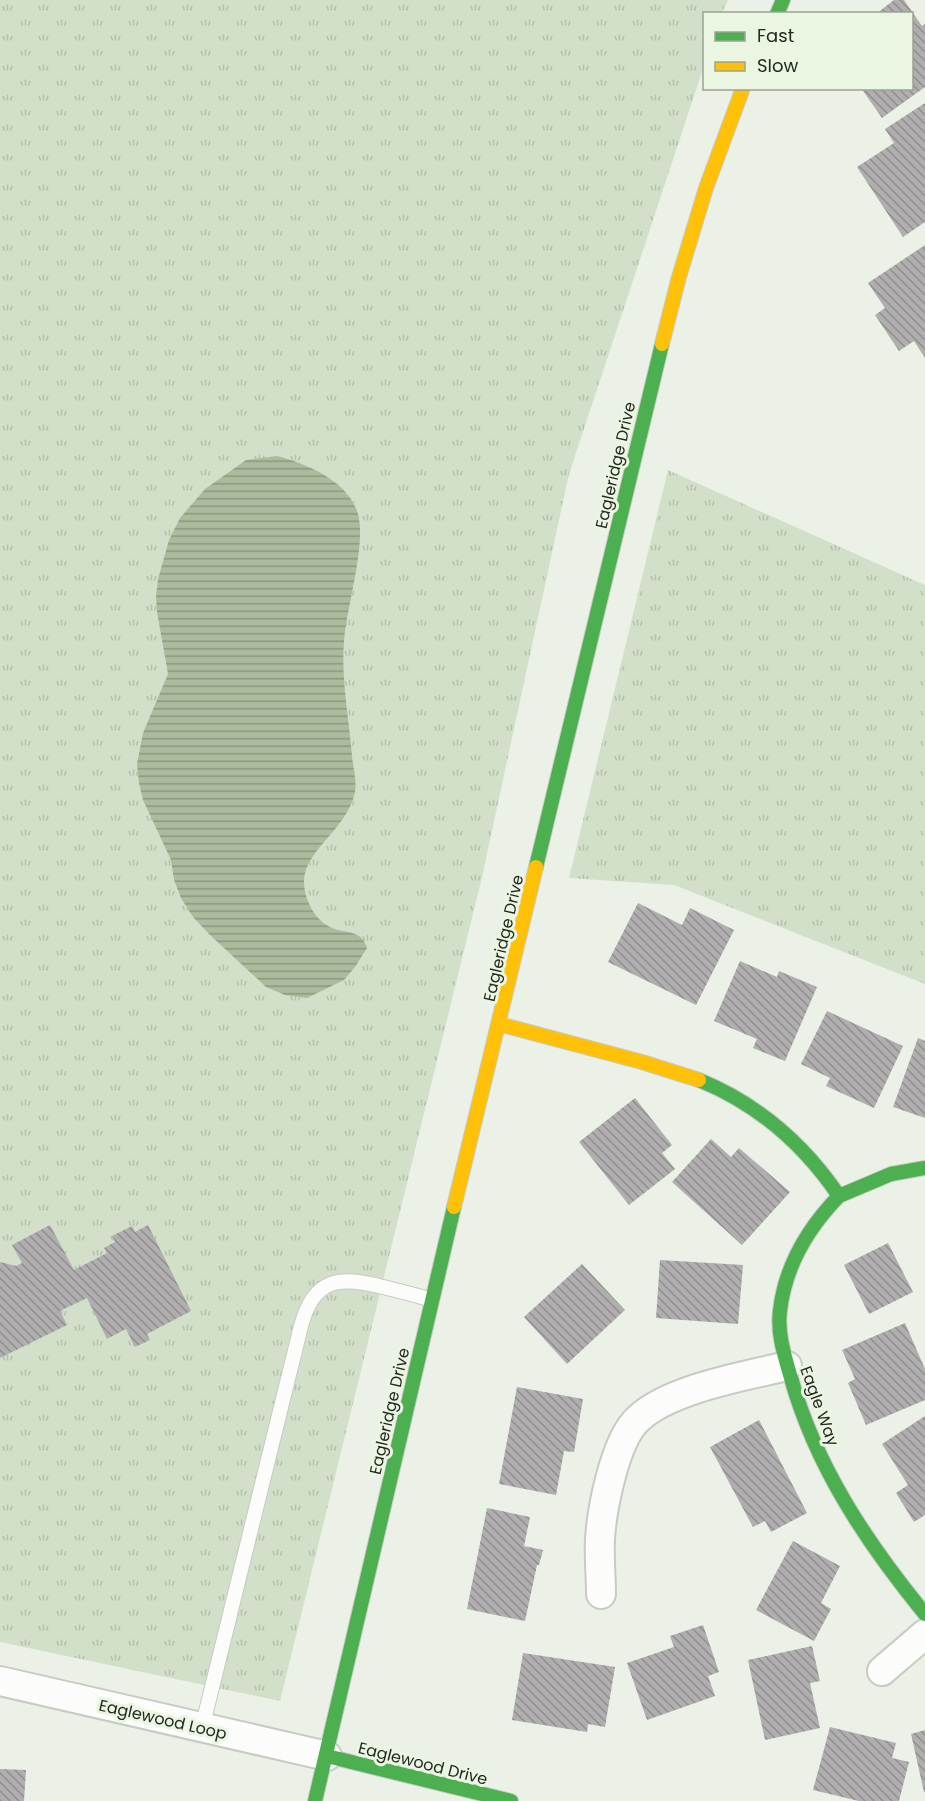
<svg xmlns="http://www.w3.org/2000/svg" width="925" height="1801" font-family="Poppins,sans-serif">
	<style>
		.grass { fill: url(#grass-tufts) }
		.water { fill: url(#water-rules) }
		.building { fill: url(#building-back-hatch) }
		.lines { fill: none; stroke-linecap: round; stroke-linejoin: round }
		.lane-casing { stroke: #c7cbc3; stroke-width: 16 }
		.street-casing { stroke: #c7cbc3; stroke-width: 32 }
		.fast-casing { stroke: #c7cbc3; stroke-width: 16 }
		.slow-casing { stroke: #c7cbc3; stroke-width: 16 }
		.lane { stroke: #fcfdfb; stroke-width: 14 }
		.street { stroke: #fcfdfb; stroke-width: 28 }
		.fast { stroke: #4caf50; stroke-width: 14 }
		.slow { stroke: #ffc107; stroke-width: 14 }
		.labels { text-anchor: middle; stroke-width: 6; stroke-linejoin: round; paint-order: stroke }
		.street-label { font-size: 16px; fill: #242821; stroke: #eaf5e2 }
	</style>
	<defs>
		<pattern id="grass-tufts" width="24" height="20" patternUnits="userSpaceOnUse" patternTransform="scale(1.5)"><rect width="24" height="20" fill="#d3e0c9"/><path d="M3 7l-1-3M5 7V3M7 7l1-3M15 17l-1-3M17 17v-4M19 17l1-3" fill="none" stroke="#b5c0ac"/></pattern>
		<pattern id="water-rules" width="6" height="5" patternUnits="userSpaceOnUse" patternTransform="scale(1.5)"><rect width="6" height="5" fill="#abbb9d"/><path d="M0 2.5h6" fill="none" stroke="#8b9880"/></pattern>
		<pattern id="building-back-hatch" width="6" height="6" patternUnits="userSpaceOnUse" patternTransform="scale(1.5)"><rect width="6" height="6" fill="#b1aeaf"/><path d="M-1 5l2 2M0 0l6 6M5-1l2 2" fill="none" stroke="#908e8e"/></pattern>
	</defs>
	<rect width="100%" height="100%" fill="#ebf1e6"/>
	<path class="grass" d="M 0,0 L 728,0 L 722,13 L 704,14 L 704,66 L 569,474 L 482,877 L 280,1701 L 0,1642 Z
		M 668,470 L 925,585 L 925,984 L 674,885 L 569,878 Z"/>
	<path class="water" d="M 277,456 C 307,464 346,480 357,511 C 368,540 346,609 344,642 C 341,680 349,718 352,756 C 353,767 357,781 355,792 C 347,830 305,849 304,881 C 304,899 314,919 330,927 C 344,934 362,929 367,948 L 355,967 L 344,980 L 307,998 L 285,995 L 266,987 L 210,935 L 193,917 L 181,898 L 174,880 L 171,860 L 143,800 L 139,783 L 137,764 L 143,733 L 168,674 L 157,612 L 156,596 L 158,579 L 169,540 L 180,518 L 205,489 L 246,460 Z"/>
	<path class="building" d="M 894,0 L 904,0 L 922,26 L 925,24 L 925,87 L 882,118 L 861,88 L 912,88 L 912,14 L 876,14 Z
		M 925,103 L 925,222 L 903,237 L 857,167 L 894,143 L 885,129 Z
		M 925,245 L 925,358 L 914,341 L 899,351 L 875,315 L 885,308 L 868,283 Z
		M 638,903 L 682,925 L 690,908 L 734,930 L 696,1005 L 608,962 Z
		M 740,961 L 777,977 L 779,971 L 817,987 L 785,1061 L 753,1048 L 757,1039 L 714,1021 Z
		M 827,1011 L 903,1046 L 874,1108 L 826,1086 L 830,1078 L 801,1064 Z
		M 918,1038 L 925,1041 L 925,1118 L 893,1107 Z
		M 635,1098 L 672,1145 L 662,1153 L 675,1169 L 629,1205 L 579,1142 Z
		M 711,1139 L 731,1157 L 739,1148 L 790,1192 L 742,1245 L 672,1182 Z
		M 50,1225 L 74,1270 L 107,1253 L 104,1248 L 115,1242 L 112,1236 L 132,1226 L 135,1232 L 148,1225 L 191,1311 L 147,1334 L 150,1340 L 135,1347 L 126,1329 L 107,1339 L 87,1298 L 60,1311 L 67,1325 L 0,1358 L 0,1262 L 16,1266 L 22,1263 L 12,1245 Z
		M 888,1243 L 913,1292 L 869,1314 L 844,1265 Z
		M 660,1260 L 743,1265 L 738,1324 L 656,1318 Z
		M 582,1264 L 625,1310 L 567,1364 L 524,1317 Z
		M 905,1323 L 925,1369 L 925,1400 L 866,1425 L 848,1383 L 855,1379 L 842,1350 Z
		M 517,1387 L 583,1399 L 574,1452 L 564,1451 L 556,1495 L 499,1484 Z
		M 925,1416 L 925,1515 L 914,1522 L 896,1493 L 908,1485 L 882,1444 Z
		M 759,1420 L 807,1513 L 771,1532 L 765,1521 L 753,1527 L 710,1447 Z
		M 487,1508 L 530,1517 L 524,1546 L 543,1550 L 539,1565 L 537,1565 L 525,1621 L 467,1609 Z
		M 793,1541 L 840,1566 L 821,1603 L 831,1609 L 814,1641 L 756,1610 Z
		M 703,1625 L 719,1672 L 708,1676 L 715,1696 L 647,1720 L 627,1663 L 674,1647 L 670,1636 Z
		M 812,1646 L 820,1681 L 810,1683 L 820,1728 L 765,1740 L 748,1660 Z
		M 523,1653 L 615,1667 L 605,1727 L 588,1724 L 587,1732 L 512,1720 Z
		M 830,1727 L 896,1743 L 892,1758 L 909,1762 L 899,1801 L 859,1801 L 813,1790 Z
		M 925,1730 L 925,1792 L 924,1792 L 911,1734 Z
		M 0,1769 L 26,1770 L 24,1801 L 0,1801 Z"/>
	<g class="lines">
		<g class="lane-casing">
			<path id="lane" d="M 202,1728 L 301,1326 C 314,1277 340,1276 383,1287 C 399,1291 416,1295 432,1300"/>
		</g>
		<g class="street-casing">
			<path id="street" d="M 601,1594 C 601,1576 599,1557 600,1539 C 602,1508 615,1440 638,1419 C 669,1389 745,1376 787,1366
				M 882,1671 L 925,1634
				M 0,1681 L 327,1756"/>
		</g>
		<g class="fast-casing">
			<path id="fast" d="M 777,14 L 783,0
				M 536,867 L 662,344
				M 699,1080 C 758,1104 803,1143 839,1196 L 891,1174 L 925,1168
				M 839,1196 C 808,1228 785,1266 780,1311 C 777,1334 785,1357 791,1378 C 816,1467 867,1543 925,1614
				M 327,1756 L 511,1801
				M 315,1801 L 454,1207"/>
		</g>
		<g class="slow-casing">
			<path id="slow" d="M 662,344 L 679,277 L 706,188 L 743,88
				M 499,1024 L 642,1062 L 699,1080
				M 454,1207 L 536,867"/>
		</g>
		<use href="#lane" class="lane"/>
		<use href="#street" class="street"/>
		<use href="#fast" class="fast"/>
		<use href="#slow" class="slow"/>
	</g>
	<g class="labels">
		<g class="street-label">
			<text transform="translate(615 465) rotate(-77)" y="6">Eagleridge Drive</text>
			<text transform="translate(503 938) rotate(-77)" y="6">Eagleridge Drive</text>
			<text transform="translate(820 1406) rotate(70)" y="6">Eagle Way</text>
			<text transform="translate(389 1411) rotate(-77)" y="6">Eagleridge Drive</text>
			<text transform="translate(163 1719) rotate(13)" y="6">Eaglewood Loop</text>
			<text transform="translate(423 1763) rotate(14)" y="6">Eaglewood Drive</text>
		</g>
	</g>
	<rect x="703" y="12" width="210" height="78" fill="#eaf5e2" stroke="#9ba395" stroke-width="1.5"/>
	<rect x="715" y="32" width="30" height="9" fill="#4caf50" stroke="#9ba395" stroke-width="1.5"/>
	<text x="757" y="42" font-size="18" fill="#242821">Fast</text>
	<rect x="715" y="62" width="30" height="9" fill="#ffc107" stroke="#9ba395" stroke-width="1.5"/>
	<text x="757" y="72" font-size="18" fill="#242821">Slow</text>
</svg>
